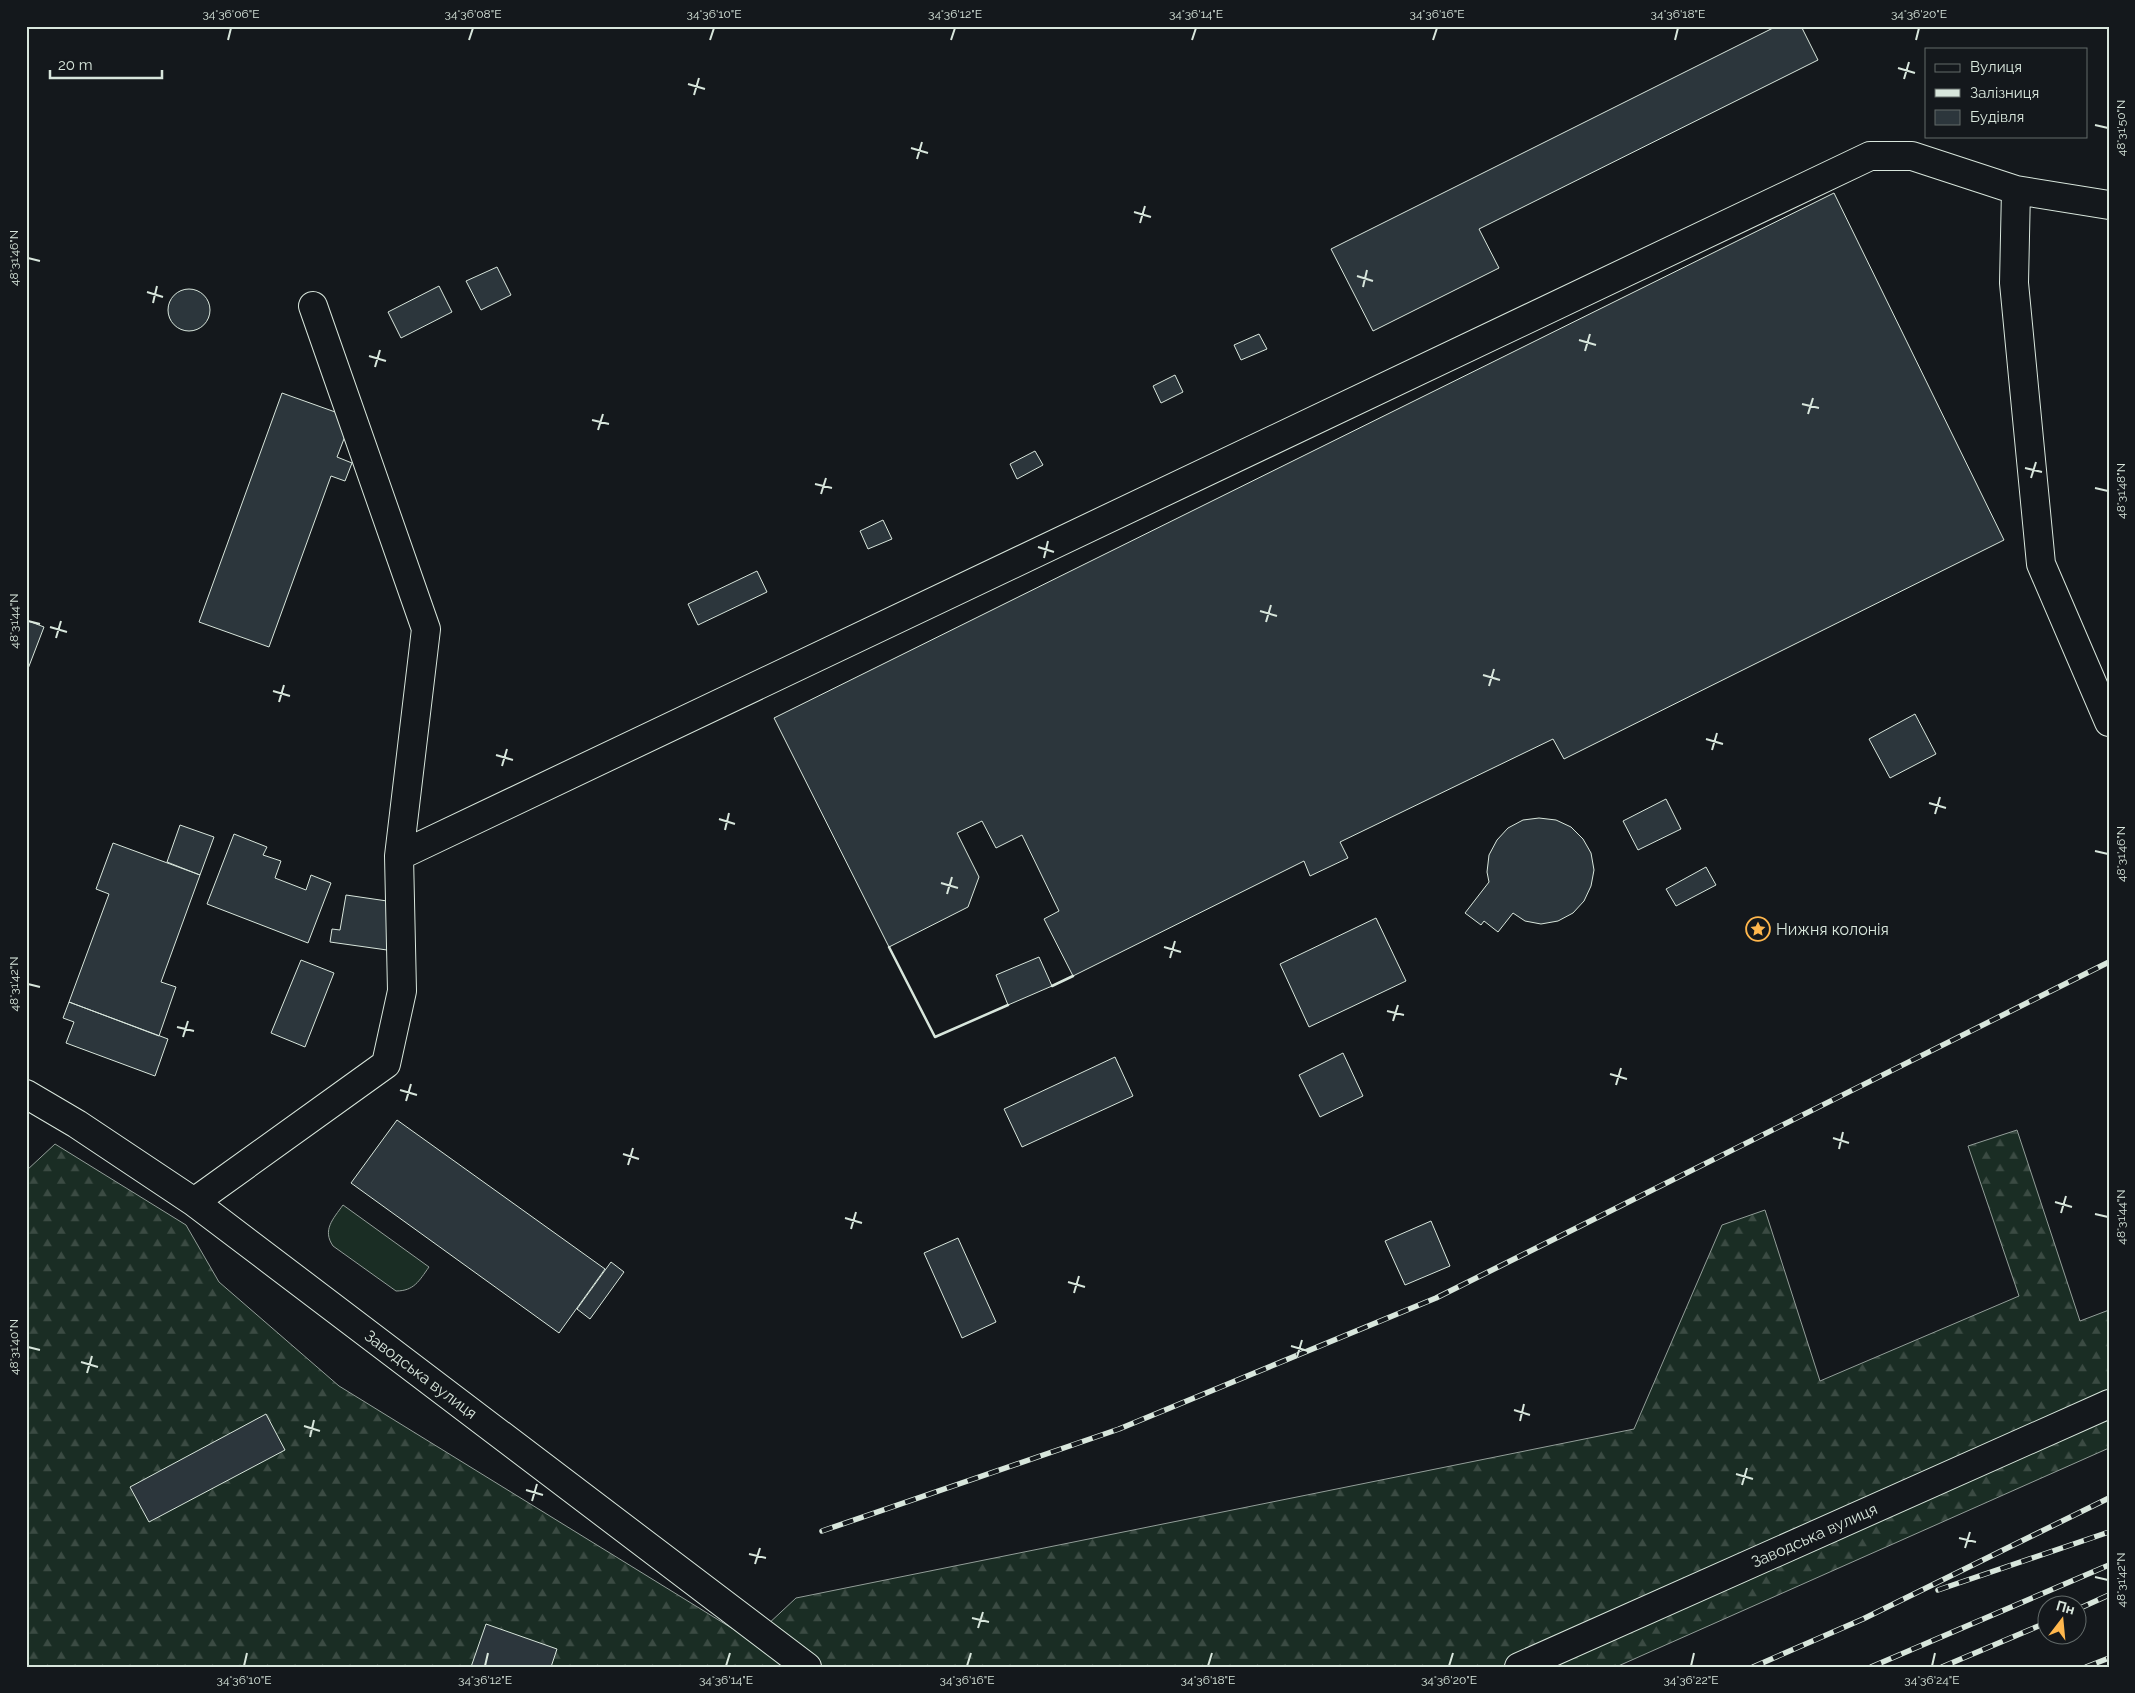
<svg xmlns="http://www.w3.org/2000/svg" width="2135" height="1693" font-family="Raleway,sans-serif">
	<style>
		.grass { fill: #1a2d24; stroke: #939e99 }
		.forest { fill: url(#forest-firs); stroke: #939e99 }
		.building { fill: #2c363c; stroke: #d8e6dc }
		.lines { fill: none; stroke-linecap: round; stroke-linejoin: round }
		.minor-casing { stroke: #d8e6dc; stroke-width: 30 }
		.minor { stroke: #14181c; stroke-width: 28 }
		.rail-casing { stroke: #d8e6dc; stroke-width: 5.5 }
		.rail { stroke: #14181c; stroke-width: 4; stroke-dasharray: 11; stroke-linecap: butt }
		.wall { stroke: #d8e6dc; stroke-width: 2.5 }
		.ticks { fill: none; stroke: #d8e6dc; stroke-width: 2 }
		.labels { text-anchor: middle; stroke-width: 4; stroke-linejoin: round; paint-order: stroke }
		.poi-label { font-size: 16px; fill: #d8e6dc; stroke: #14181c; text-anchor: start }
		.street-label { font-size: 16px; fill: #d8e6dc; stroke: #14181c }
		.neatline { fill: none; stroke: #d8e6dc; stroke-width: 2 }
		.ticks-label { font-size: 12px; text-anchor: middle; fill: #d8e6dc }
	</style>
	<defs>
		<pattern id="forest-firs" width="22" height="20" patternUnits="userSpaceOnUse" patternTransform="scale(1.25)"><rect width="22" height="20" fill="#1a2d24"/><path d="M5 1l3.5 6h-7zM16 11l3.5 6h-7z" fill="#3b4b43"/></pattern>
	</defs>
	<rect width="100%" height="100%" fill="#14181c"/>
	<path class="grass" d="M 343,1205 L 429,1267 C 419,1281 414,1291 396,1291 L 333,1246 C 322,1230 333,1219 343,1205 Z"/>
	<path class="forest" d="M 2017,1130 L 2080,1321 L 2109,1310 L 2109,1448 L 1616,1667 L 26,1667 L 26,1171 L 55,1144 L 186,1225 L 219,1282 L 339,1386 L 751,1640 L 796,1598 L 1634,1429 L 1722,1225 L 1765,1210 L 1820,1381 L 2019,1296 L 1968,1146 Z"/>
	<path class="building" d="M 1777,26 L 1801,26 L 1818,60 L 1479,229 L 1499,268 L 1373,331 L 1331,249 Z
		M 1834,193 L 2004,540 L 1564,759 L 1553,739 L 1340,842 L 1348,858 L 1310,876 L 1304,861 L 1073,976 L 1044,919 L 1059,911 L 1022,835 L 996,848 L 982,821 L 957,833 L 979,877 L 968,907 L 889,947 L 774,718 Z
		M 497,267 L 511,295 L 481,310 L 466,281 Z
		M 439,286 L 452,312 L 401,338 L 388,312 Z
		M168 310a21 21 0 1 1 42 0a21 21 0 1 1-42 0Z
		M 1259,334 L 1267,349 L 1241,360 L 1234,345 Z
		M 1175,375 L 1183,392 L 1161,403 L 1153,386 Z
		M 282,393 L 352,418 L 337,457 L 352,463 L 345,481 L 331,476 L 269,647 L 199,622 Z
		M 1035,451 L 1043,465 L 1017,479 L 1010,464 Z
		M 883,520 L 892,539 L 868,549 L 860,531 Z
		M 757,571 L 767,592 L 698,625 L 688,604 Z
		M 26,620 L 44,627 L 26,674 Z
		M 1915,714 L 1936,754 L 1890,778 L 1869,739 Z
		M 1666,799 L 1681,829 L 1638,850 L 1623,821 Z
		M 1539,818 L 1556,820 L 1571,827 L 1583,839 L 1591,853 L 1594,870 L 1591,886 L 1584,901 L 1573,913 L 1558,921 L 1541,924 L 1525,921 L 1513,913 L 1498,932 L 1484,921 L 1481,925 L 1465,913 L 1489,882 L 1487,872 L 1489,855 L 1497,840 L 1508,828 L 1523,820 Z
		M 180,825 L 214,837 L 200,875 L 167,862 Z
		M 234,834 L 267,847 L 263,855 L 281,861 L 275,878 L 306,890 L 311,875 L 331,883 L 308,943 L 207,904 Z
		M 113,843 L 200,875 L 161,982 L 176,987 L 159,1036 L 69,1002 L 109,894 L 96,889 Z
		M 1706,867 L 1716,885 L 1676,906 L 1666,889 Z
		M 346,895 L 394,902 L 387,950 L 330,942 L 332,929 L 340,930 Z
		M 1376,918 L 1406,981 L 1309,1027 L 1280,964 Z
		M 1039,957 L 1052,986 L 1008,1005 L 996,975 Z
		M 301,960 L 334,973 L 305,1047 L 271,1033 Z
		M 69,1002 L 168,1039 L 155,1076 L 66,1043 L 74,1022 L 63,1018 Z
		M 1343,1053 L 1363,1096 L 1320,1117 L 1299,1075 Z
		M 1115,1057 L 1133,1096 L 1022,1147 L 1004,1109 Z
		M 397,1120 L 605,1269 L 559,1333 L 351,1183 Z
		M 1431,1221 L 1450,1266 L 1405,1285 L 1385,1241 Z
		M 958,1238 L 996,1322 L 962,1338 L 924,1253 Z
		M 611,1262 L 624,1272 L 590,1319 L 577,1309 Z
		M 266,1414 L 285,1450 L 149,1522 L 130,1487 Z
		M 486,1624 L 557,1649 L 551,1667 L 471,1667 Z"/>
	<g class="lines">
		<g class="minor-casing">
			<path id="minor" d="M 2016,190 L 2109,205
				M 313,306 L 426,629 L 399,856 L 1870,156 L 1912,156 L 2016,190 L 2014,283 L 2041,564 L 2109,722
				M 26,1094 L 77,1124 L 194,1202 L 807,1667
				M 194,1202 L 386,1064 L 402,991 L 399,856
				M 1519,1667 L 2109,1404"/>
		</g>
		<use href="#minor" class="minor"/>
		<g class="rail-casing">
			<path id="rail" d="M 822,1531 L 1119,1429 L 1436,1298 L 2109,962
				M 1938,1590 L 2109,1532
				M 2078,1609 L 2109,1595
				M 1753,1667 L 1863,1619 L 2109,1498
				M 1871,1667 L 2109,1565
				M 1942,1667 L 2048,1622
				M 2086,1667 L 2109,1658"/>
		</g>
		<use href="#rail" class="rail"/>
		<path class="wall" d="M 889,947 L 935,1037 L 1008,1005
			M 1052,986 L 1073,976"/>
	</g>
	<path class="ticks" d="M 228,40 L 231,28M 469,40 L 473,28M 710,40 L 714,28M 951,40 L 955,28M 1192,40 L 1196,28M 1433,40 L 1437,28M 1675,40 L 1678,28M 1916,40 L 1919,28M 1898,68 L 1915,73M 1904,79 L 1909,62M 688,84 L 705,89M 694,95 L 699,78M 2095,125 L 2108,128M 911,148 L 928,153M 917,159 L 922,142M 1134,212 L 1151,217M 1140,223 L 1145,206M 28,258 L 40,261M 1357,276 L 1373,281M 1363,287 L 1367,270M 147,292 L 163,297M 153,303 L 157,286M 1579,340 L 1596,345M 1585,351 L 1590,334M 369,356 L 386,361M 375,367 L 380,350M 1802,404 L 1819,408M 1808,414 L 1813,398M 592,420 L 609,424M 598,430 L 603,414M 2025,468 L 2042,472M 2031,478 L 2036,462M 815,484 L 832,488M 2095,488 L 2108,491M 821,494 L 826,478M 1038,547 L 1054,552M 1044,558 L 1048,541M 1260,611 L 1277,616M 28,621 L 40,624M 1266,622 L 1271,605M 50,627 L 67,632M 56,638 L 61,621M 1483,675 L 1500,680M 1489,686 L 1494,669M 273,691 L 290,696M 279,702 L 284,685M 1706,739 L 1723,744M 1712,750 L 1717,733M 496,755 L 513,760M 502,766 L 507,749M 1929,803 L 1946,808M 1935,814 L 1940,797M 719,819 L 735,824M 725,830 L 729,813M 2095,851 L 2108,854M 941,883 L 958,888M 947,894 L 952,877M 1164,947 L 1181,952M 1170,958 L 1175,941M 28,984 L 40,987M 1387,1011 L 1404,1015M 1393,1021 L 1398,1005M 177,1027 L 194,1031M 183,1037 L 188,1021M 1610,1074 L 1627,1079M 1616,1085 L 1621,1068M 400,1090 L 417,1095M 406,1101 L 411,1084M 1833,1138 L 1849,1143M 1839,1149 L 1843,1132M 623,1154 L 639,1159M 628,1165 L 633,1148M 2055,1202 L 2072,1207M 2061,1213 L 2066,1196M 2095,1214 L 2108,1217M 845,1218 L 862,1223M 851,1229 L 856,1212M 1068,1282 L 1085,1287M 1074,1293 L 1079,1276M 1291,1346 L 1308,1351M 28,1347 L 40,1350M 1297,1357 L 1302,1340M 81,1362 L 98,1367M 87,1373 L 92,1356M 1514,1410 L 1530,1415M 1520,1421 L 1524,1404M 304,1426 L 320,1431M 310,1437 L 314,1420M 1736,1474 L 1753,1479M 1742,1485 L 1747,1468M 526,1490 L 543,1495M 532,1501 L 537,1484M 1959,1538 L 1976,1542M 1965,1548 L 1970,1532M 749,1554 L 766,1558M 755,1564 L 760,1548M 2095,1577 L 2108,1580M 972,1618 L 989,1622M 978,1628 L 983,1612M 244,1666 L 247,1653M 485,1666 L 488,1653M 726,1666 L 730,1653M 967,1666 L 971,1653M 1208,1666 L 1212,1653M 1449,1666 L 1453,1653M 1691,1666 L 1694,1653M 1932,1666 L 1935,1653"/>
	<defs>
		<g id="sight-ring" transform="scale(1.25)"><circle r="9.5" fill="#14181c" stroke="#ffb74d" stroke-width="1.5"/><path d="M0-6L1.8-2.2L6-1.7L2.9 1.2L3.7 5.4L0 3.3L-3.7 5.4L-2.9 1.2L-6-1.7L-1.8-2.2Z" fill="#ffb74d"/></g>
	</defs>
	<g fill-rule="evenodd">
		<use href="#sight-ring" x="1758" y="929"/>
	</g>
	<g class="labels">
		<g class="poi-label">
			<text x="1776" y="935">Нижня колонія</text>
		</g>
		<g class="street-label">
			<text transform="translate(421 1374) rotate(37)" y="6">Заводська вулиця</text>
			<text transform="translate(1814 1535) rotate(-24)" y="6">Заводська вулиця</text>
		</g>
	</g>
	<rect width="2135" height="1693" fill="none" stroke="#14181c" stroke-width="55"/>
	<rect x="1925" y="48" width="162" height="90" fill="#14181c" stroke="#626a69"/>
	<rect x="1935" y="64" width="25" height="8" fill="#14181c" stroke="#626a69"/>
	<text x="1970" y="72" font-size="15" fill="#d8e6dc">Вулиця</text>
	<rect x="1935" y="89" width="25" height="8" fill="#d8e6dc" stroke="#626a69"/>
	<text x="1970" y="98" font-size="15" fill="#d8e6dc">Залізниця</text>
	<rect x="1935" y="110" width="25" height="15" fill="#2c363c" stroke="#626a69"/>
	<text x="1970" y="122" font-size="15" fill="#d8e6dc">Будівля</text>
	<g transform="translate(2062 1620) rotate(16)"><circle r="24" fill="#14181c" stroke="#626a69"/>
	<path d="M0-4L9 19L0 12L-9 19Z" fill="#ffb74d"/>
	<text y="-8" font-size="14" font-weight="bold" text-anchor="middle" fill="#d8e6dc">Пн</text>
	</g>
	<path d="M50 70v8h112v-8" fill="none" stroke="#d8e6dc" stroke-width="2.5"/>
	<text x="58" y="70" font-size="15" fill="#d8e6dc" stroke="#14181c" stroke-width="4" paint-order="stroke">20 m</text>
	<rect x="28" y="28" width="2080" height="1638" class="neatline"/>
	<g class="ticks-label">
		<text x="231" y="18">34°36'06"E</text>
		<text x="473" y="18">34°36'08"E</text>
		<text x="714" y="18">34°36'10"E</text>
		<text x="955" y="18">34°36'12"E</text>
		<text x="1196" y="18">34°36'14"E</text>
		<text x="1437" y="18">34°36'16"E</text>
		<text x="1678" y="18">34°36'18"E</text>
		<text x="1919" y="18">34°36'20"E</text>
		<text transform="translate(2121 128) rotate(-90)" y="4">48°31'50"N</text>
		<text transform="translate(14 258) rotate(-90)" y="4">48°31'46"N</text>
		<text transform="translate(2121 491) rotate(-90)" y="4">48°31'48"N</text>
		<text transform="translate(14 621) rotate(-90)" y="4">48°31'44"N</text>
		<text transform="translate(2121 854) rotate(-90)" y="4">48°31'46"N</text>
		<text transform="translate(14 984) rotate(-90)" y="4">48°31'42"N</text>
		<text transform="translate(2121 1217) rotate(-90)" y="4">48°31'44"N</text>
		<text transform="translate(14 1347) rotate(-90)" y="4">48°31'40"N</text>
		<text transform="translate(2121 1580) rotate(-90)" y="4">48°31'42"N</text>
		<text x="244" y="1684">34°36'10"E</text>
		<text x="485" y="1684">34°36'12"E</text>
		<text x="726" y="1684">34°36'14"E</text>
		<text x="967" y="1684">34°36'16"E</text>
		<text x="1208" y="1684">34°36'18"E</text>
		<text x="1449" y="1684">34°36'20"E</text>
		<text x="1691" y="1684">34°36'22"E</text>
		<text x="1932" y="1684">34°36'24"E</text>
	</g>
</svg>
